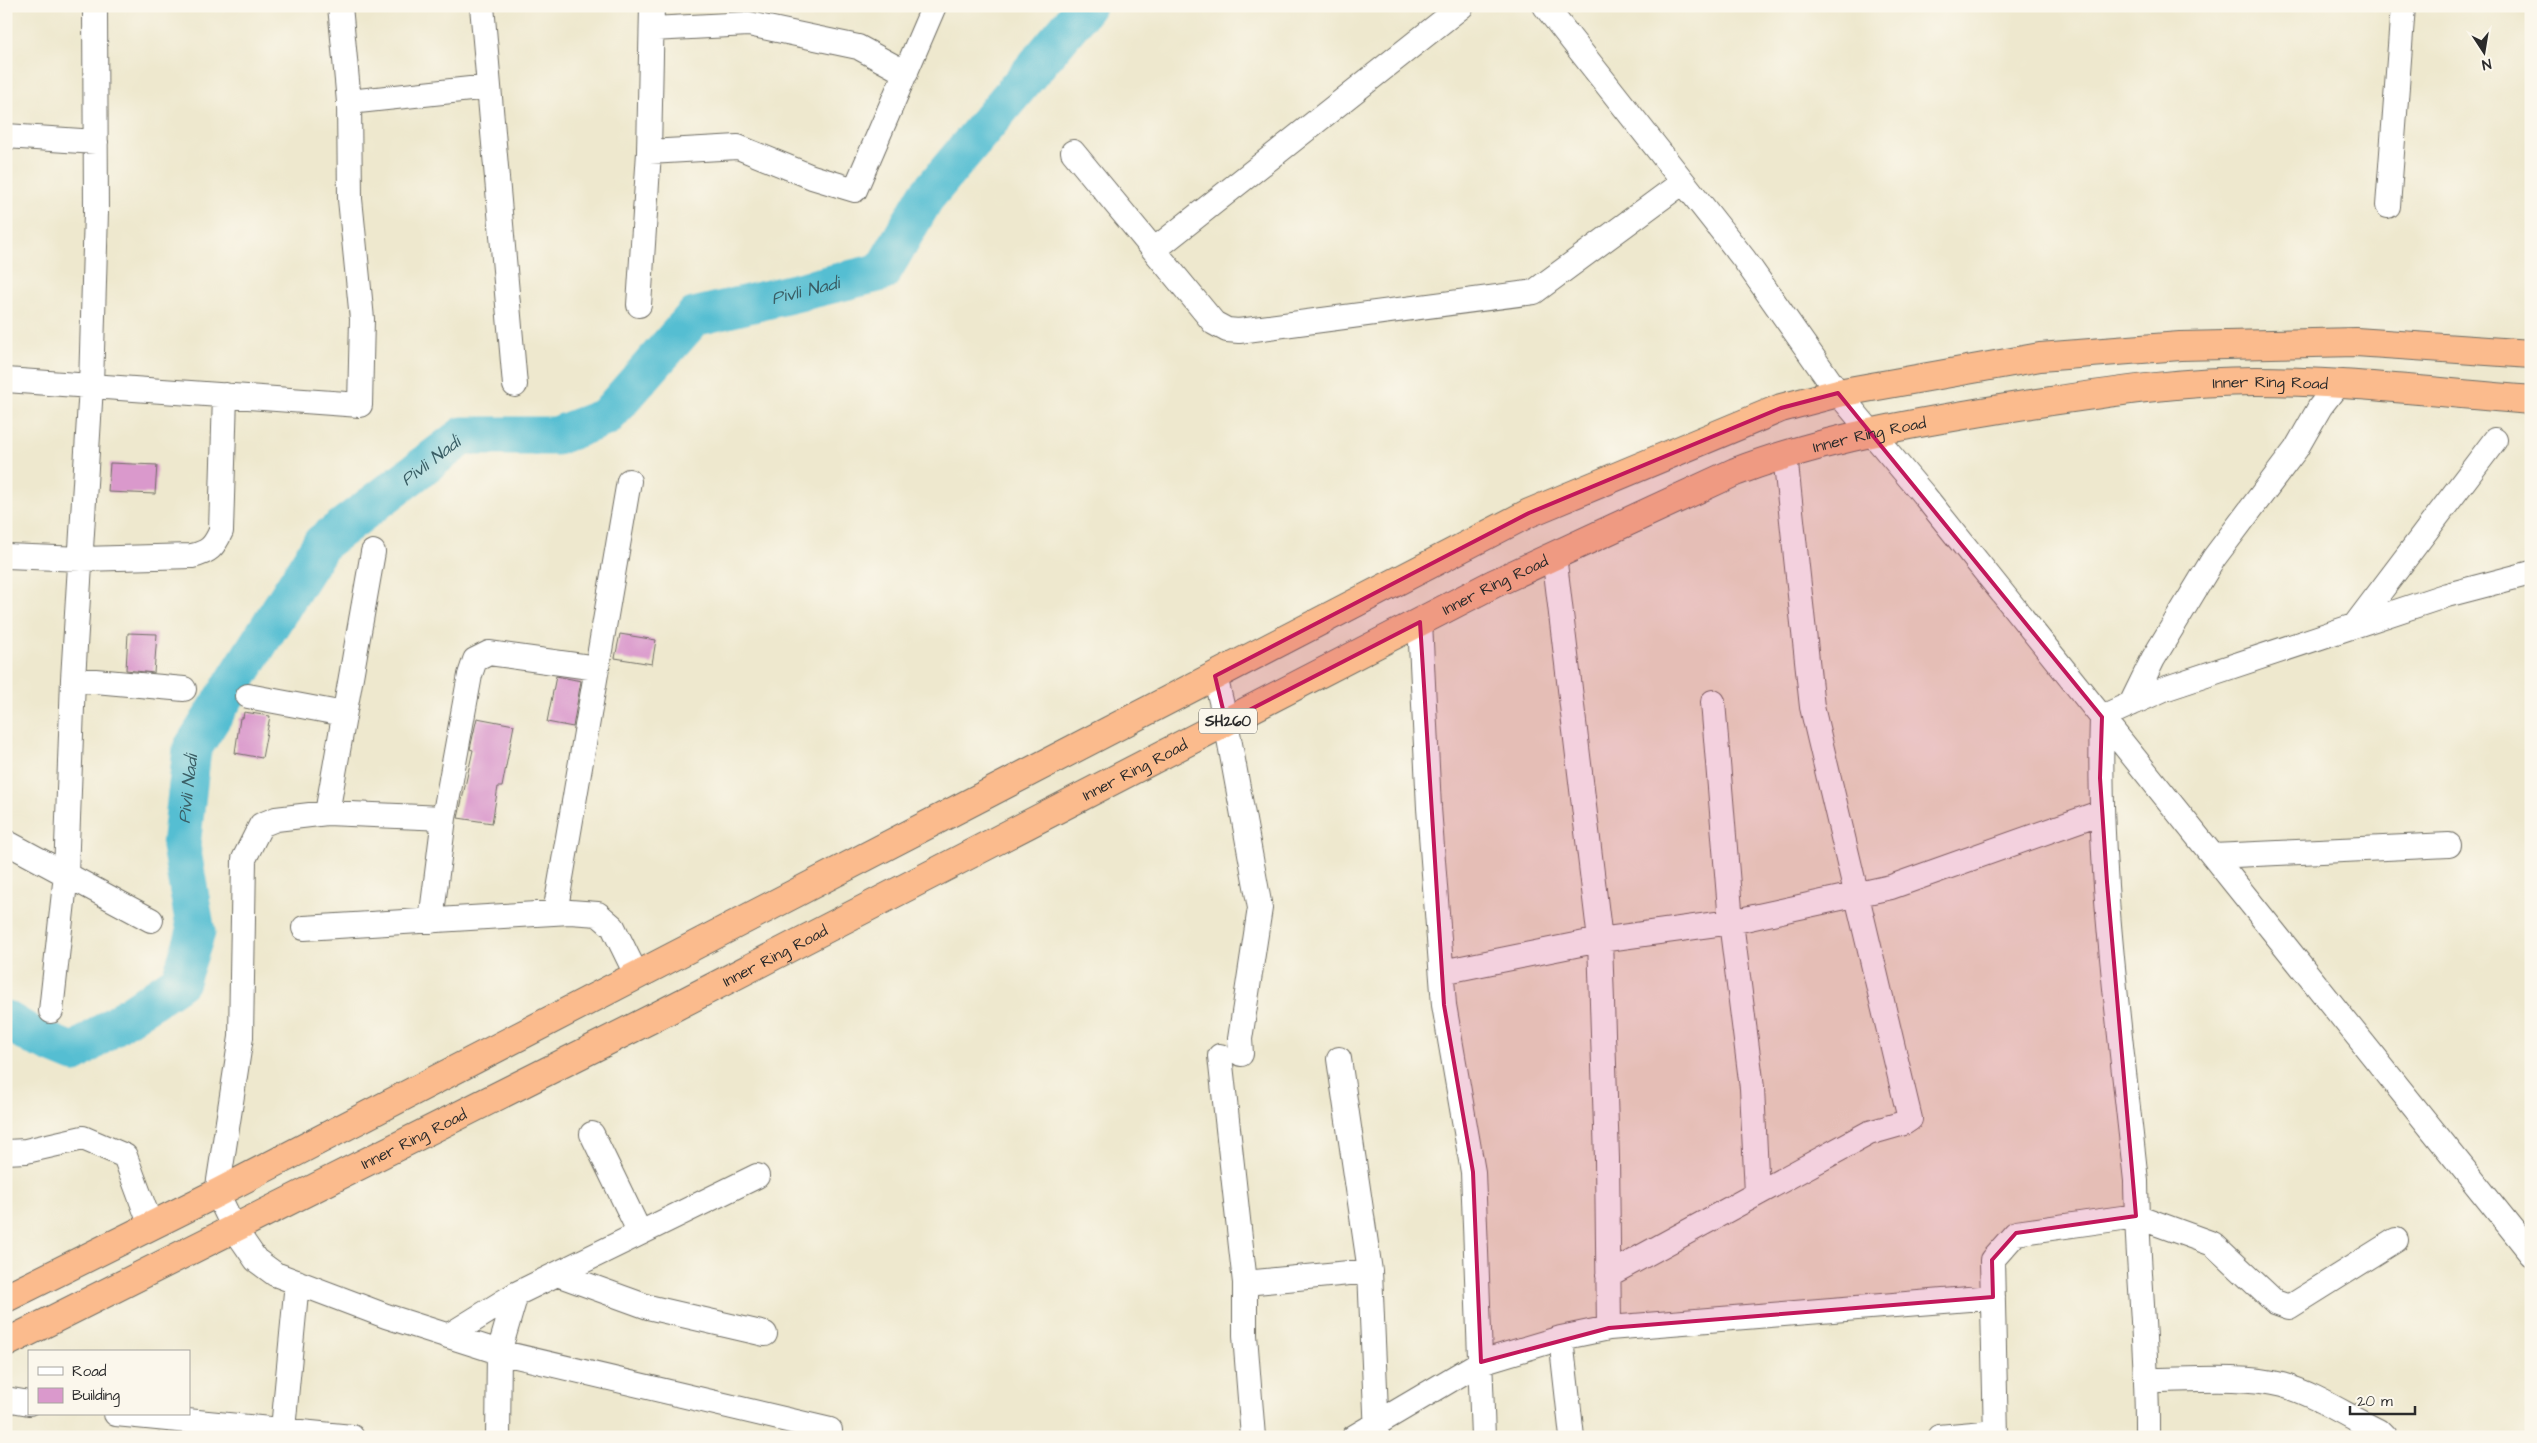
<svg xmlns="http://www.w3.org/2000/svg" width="2537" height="1443" font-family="'Architects Daughter',sans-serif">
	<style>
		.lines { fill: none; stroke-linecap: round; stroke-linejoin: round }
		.river { stroke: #55bed2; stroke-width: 39 }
		.building { fill: #da99cc }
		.minor-casing { stroke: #6f6d64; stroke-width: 26 }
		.highway-casing { stroke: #6f6d64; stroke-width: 30 }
		.minor { stroke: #fff; stroke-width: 24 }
		.highway { stroke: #fbbb8d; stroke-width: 28 }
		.marked { fill: #c2185b; fill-opacity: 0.2; stroke: #c2185b; stroke-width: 4; stroke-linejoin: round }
		.labels { text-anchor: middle; stroke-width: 5; stroke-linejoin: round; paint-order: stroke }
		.shield { fill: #fbf7ec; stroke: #696865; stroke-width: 1 }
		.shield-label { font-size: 15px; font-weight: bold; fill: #2b2b2b }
		.street-label { font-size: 16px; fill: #2b2b2b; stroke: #fbf7ec }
		.water-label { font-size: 18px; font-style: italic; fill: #3a5e65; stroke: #fbf7ec }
	</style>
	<rect width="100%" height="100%" fill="#fbf7ec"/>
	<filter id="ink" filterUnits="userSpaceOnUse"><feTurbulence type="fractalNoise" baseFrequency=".02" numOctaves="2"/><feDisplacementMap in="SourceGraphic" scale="10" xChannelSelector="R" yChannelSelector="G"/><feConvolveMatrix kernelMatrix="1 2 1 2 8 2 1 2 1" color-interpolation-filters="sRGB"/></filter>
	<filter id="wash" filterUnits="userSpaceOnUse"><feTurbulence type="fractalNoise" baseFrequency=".0096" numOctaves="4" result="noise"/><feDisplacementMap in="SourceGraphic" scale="20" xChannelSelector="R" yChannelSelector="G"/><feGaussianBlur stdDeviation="1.12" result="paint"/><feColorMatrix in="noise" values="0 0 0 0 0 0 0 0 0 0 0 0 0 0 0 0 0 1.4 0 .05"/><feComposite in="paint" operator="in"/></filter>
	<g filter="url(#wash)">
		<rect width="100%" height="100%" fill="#eee8ce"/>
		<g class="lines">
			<path class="river" id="s1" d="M 6,1020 L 33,1036 L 74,1053 L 180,981 L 196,932 L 181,846 L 192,749 L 322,543 L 463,436 L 556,436 L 606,417 L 694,317 L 882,272 L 925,198 L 1086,6"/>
		</g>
		<g id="blocks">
			<path class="building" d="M 110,463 L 157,465 L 155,494 L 108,492 Z
				M 128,633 L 157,634 L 154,673 L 126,670 Z
				M 620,634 L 656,640 L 652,664 L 615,658 Z
				M 556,676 L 581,681 L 573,727 L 547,722 Z
				M 244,712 L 270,716 L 262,758 L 235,753 L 240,718 L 243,718 Z
				M 477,718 L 514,725 L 502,787 L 498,787 L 492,823 L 458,818 L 473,750 L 470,749 Z"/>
		</g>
	</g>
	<g filter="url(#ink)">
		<use href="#blocks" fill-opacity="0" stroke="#6f6d64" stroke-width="1"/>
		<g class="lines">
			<g class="minor-casing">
				<path id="minor" d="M 95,6 L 96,212 L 91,386 L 360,405 L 362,319 L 350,199 L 349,102 L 340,6
					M 482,6 L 515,385
					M 1545,6 L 1744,259 L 1838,393 L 1923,494 L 2531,1253
					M 652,29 L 749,24 L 858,47 L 906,73
					M 349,102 L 489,87
					M 6,136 L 96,142
					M 649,152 L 738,147 L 812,177 L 855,190 L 934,6
					M 1073,152 L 1214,323 L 1227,330 L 1239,331 L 1534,292 L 1683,182
					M 2388,206 L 2403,6
					M 1154,250 L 1462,6
					M 639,305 L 649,152 L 652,6
					M 6,380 L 91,386 L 73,679 L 66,874 L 51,1011
					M 1554,555 L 1600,940 L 1607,1159 L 1609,1328
					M 6,556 L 82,559 L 192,556 C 209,552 214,547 221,531 L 225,395
					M 1420,622 L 1429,808 L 1444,1005 L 1473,1172 L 1483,1437
					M 2355,625 L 2495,440
					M 1215,676 L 1226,722 L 1260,908 L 1240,1039 L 1241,1054
					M 73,679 L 184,689
					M 248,696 L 344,714
					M 1713,702 L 1731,922 L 1752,1088 L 1757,1194
					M 2131,704 L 2153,659 L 2214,558 L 2296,449 L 2320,407 L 2337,385
					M 327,813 L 373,552
					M 6,842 L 151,920
					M 2213,856 L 2449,845
					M 555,913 L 629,481
					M 431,921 L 444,818
					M 304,928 L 570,912 L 598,914 L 613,927 L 637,976
					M 1442,972 L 1600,940 L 1731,922 L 1891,887 L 2102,812
					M 1220,1056 L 1245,1283 L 1245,1335 L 1253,1437
					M 1339,1059 L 1370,1271 L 1377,1435
					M 592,1134 L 640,1233
					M 6,1152 L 26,1151 L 83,1138 L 125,1156 L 151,1226
					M 557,1274 L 648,1307 L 765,1334
					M 1608,1275 L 1869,1133 L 1904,1123 L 1910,1119 L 1812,707 L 1785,455
					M 1245,1283 L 1370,1271
					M 516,1294 L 499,1352 L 830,1430 L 830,1437
					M 448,1336 L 516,1294 L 757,1176
					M 1561,1338 L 1572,1437
					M 2148,1380 C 2188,1380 2244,1375 2282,1385 C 2315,1394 2347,1416 2378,1431 L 2384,1437
					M 6,1399 L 29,1403
					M 116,1414 L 352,1437
					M 283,1429 L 297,1282
					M 498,1437 L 499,1352 L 386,1316 L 275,1274 L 256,1260 L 234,1228 L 217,1193 L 241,1037 L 244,859 L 261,825 L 276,819 L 327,813 L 444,818 L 470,675 L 475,660 L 489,653 L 597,668
					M 1354,1437 L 1481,1362 L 1561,1338 L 1609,1328 L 1993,1297
					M 1939,1437 L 1996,1432
					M 1996,1437 L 1992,1260 L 2016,1233 L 2136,1216 L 2213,1244 L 2275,1302 L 2289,1307 L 2396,1240
					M 2147,1437 C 2148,1351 2137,1266 2136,1181 C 2120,1029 2097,870 2102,717 L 2164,689 L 2447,595 L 2531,573"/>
			</g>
			<g class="highway-casing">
				<g id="highway">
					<path d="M 6,1298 L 217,1193 L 1529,513 L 1781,408 L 1838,393 L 2040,357 L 2180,346 L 2356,342 L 2531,354"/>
					<path id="s2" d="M 6,1343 L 659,1015 L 1493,584 L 1735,472 C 1830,436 1931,420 2031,404 C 2106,393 2180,381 2256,381 C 2348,381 2440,393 2531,400"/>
				</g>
			</g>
			<use href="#minor" class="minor"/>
			<use href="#highway" class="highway"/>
		</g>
	</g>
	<path class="marked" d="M 1838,393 L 2102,717 L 2100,778 L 2107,882 L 2136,1216 L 2016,1233 L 1992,1260 L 1993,1297 L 1609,1328 L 1481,1362 L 1473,1172 L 1444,1005 L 1420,622 L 1226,722 L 1215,676 L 1529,513 L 1781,408 Z"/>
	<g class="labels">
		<rect class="shield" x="1199" y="708.5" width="58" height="25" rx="4"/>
		<g class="shield-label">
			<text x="1228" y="726">SH260</text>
		</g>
		<g class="street-label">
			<text dy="6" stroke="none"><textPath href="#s2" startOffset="2481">Inner Ring Road</textPath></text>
			<text dy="6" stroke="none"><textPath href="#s2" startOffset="2076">Inner Ring Road</textPath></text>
			<text dy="6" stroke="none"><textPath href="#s2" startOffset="1671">Inner Ring Road</textPath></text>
			<text dy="6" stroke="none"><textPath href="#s2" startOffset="1266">Inner Ring Road</textPath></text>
			<text dy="6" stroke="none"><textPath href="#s2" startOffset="861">Inner Ring Road</textPath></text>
			<text dy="6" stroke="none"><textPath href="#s2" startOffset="456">Inner Ring Road</textPath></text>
		</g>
		<g class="water-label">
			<text dy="6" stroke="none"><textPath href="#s1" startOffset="1255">Pivli Nadi</textPath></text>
			<text dy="6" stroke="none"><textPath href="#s1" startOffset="820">Pivli Nadi</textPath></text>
			<text dy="6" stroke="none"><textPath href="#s1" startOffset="400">Pivli Nadi</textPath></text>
		</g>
	</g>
	<rect width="2537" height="1443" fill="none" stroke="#fbf7ec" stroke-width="25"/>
	<rect x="28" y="1350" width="162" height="65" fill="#fbf7ec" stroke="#a8a59f"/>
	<rect x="38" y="1367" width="25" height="8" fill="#ffffff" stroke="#a8a59f"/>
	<text x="72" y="1376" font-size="15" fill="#2b2b2b">Road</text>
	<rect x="38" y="1388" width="25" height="15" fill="#da99cc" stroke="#a8a59f"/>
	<text x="72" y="1400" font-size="15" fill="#2b2b2b">Building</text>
	<g transform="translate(2484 52) rotate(168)" stroke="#fbf7ec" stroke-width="4" paint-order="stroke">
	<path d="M0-4L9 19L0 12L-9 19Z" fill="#2b2b2b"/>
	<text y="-8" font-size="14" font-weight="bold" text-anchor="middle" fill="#2b2b2b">N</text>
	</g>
	<path d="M2350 1406v8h65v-8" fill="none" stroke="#2b2b2b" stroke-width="2.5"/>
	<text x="2357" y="1406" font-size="15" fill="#2b2b2b" stroke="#fbf7ec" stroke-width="4" paint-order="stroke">20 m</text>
</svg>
